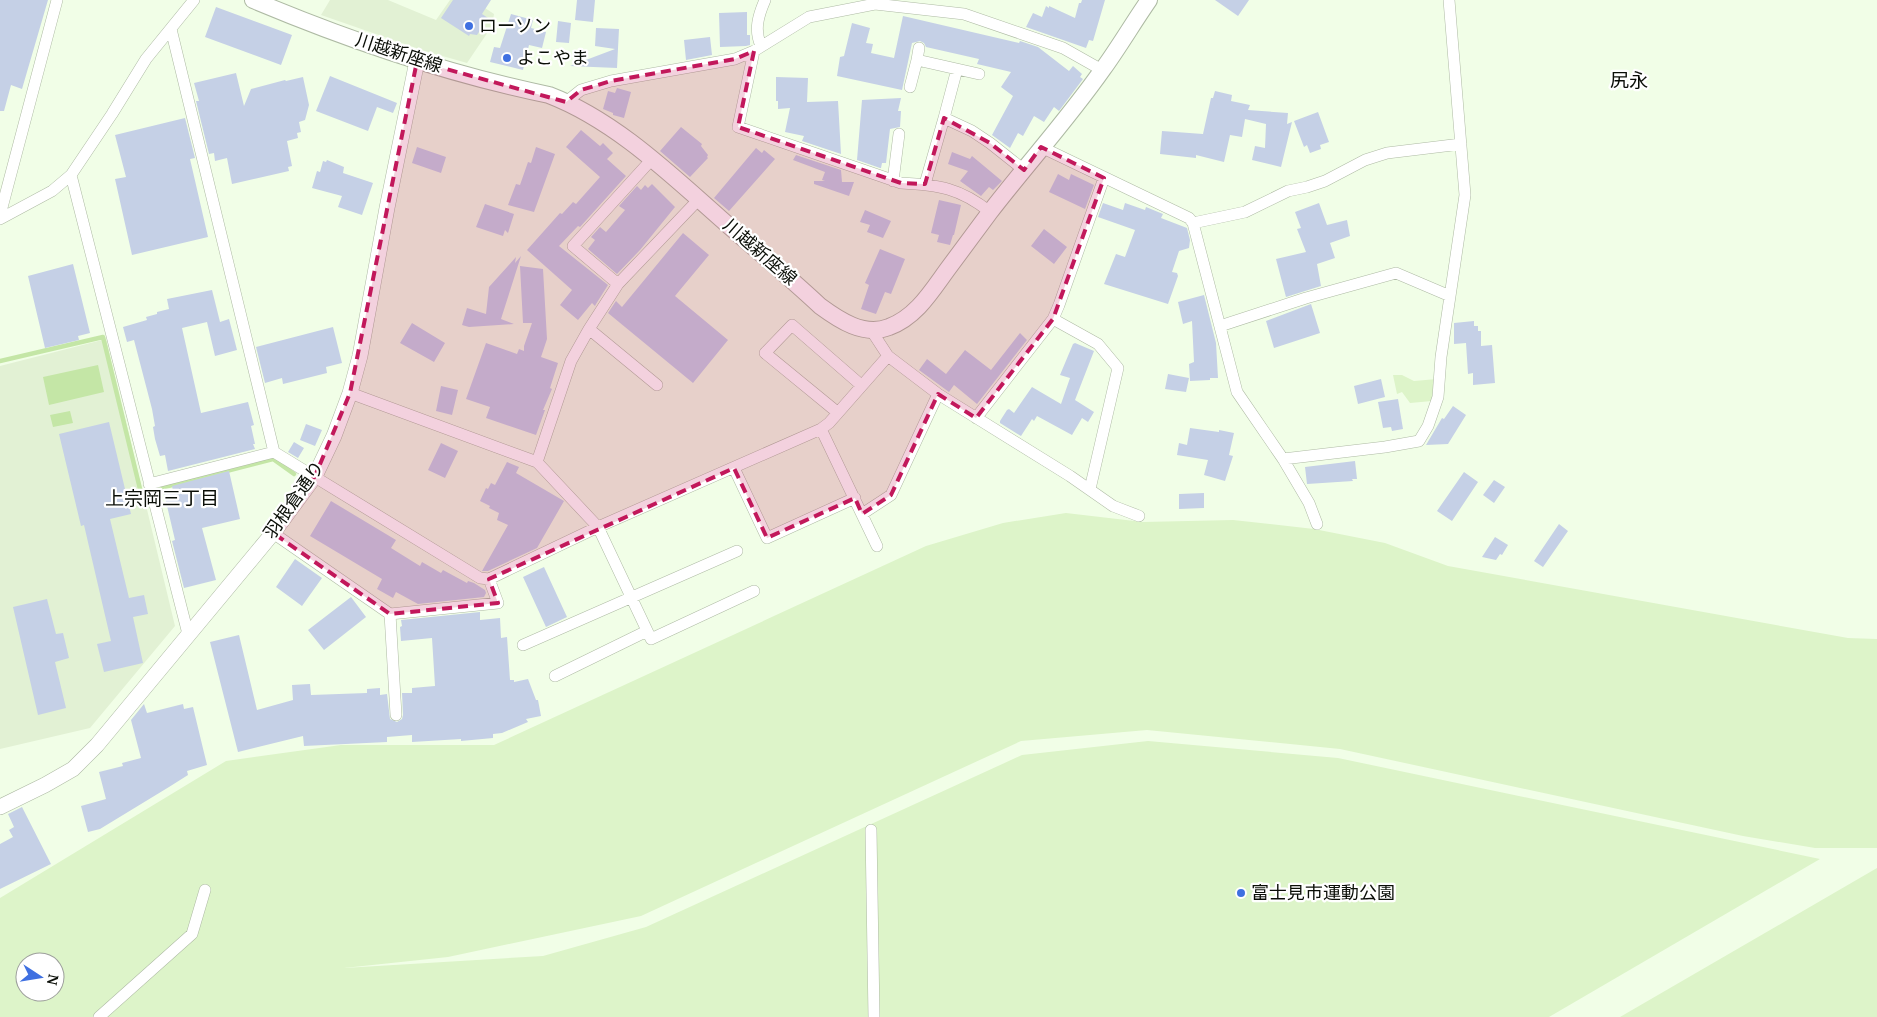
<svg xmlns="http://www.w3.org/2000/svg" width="1877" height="1017" font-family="'PT Serif','Noto Sans JP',serif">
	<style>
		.built { fill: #e2f1d4 }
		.green { fill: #ddf4c9; fill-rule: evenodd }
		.water { fill: #c4e6a6 }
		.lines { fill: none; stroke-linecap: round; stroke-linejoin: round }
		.stream { stroke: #c4e6a6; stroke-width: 4.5 }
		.building { fill: #c5d0e6 }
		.minor-casing { stroke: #aebaa4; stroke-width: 12 }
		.tertiary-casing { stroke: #aebaa4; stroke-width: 16 }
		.secondary-casing { stroke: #aebaa4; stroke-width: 18 }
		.minor { stroke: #fff; stroke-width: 11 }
		.tertiary { stroke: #fff; stroke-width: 15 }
		.secondary { stroke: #fff; stroke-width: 16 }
		.marked { fill: #c2185b; fill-opacity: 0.2; stroke: #c2185b; stroke-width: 4; stroke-dasharray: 10 6; stroke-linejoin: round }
		.poi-dot { fill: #3f70e1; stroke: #fff; stroke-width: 2 }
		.labels { text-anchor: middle; stroke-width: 4.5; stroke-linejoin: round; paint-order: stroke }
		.poi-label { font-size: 18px; fill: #0a0e07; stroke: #fff; text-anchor: start }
		.street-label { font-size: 18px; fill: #0a0e07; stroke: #fff }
		.neighbourhood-label { font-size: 19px; fill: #0a0e07; stroke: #fff }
	</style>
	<rect width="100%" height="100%" fill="#f1fee7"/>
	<path class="built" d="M 330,0 L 388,0 L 436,20 L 450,0 L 473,0 L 494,14 L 492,26 L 467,63 L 425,51 L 321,15 Z
		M 106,339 L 175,626 L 90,728 L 0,749 L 0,366 Z"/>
	<path class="green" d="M 1393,375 L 1402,375 L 1414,381 L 1437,379 L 1432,401 L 1410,403 L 1402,392 L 1397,394 Z
		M 1066,513 L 1143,522 L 1233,520 L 1314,529 L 1385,543 L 1448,566 L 1848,638 L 1877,639 L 1877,848 L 1815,848 L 1743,836 L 1340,749 L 1147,730 L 1021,741 L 641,916 L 448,957 L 344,968 L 543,956 L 646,927 L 1022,755 L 1148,741 L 1338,758 L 1820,859 L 1549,1017 L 0,1017 L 0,898 L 226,761 L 341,745 L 494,745 L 926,546 L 1003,523 ZM 25,962 L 55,962 L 55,992 L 25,992 Z
		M 1877,868 L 1877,1017 L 1620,1017 Z"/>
	<path class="water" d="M 98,365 L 104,392 L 49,405 L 43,377 Z
		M 70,411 L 73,423 L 53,427 L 50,415 Z"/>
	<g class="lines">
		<path class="stream" d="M 0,361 L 103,337 L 141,493 L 273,459 L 294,474"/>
	</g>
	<path class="building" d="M 0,0 L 48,0 L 22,89 L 11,85 L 4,111 L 0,111 Z
		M 453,0 L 491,0 L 482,14 L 488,18 L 477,35 L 470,34 L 469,36 L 441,18 Z
		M 577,0 L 595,0 L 593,22 L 575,20 Z
		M 1082,0 L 1105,0 L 1093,41 L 1089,40 L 1086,48 L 1026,27 L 1033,13 L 1042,17 L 1046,6 L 1049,8 L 1049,6 L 1075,18 L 1079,3 L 1081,3 Z
		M 1215,0 L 1249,0 L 1238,16 Z
		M 216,7 L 292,35 L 281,65 L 205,37 Z
		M 747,12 L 747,35 L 750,35 L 750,45 L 746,46 L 720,47 L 719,13 Z
		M 511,14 L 533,20 L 531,28 L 546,32 L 542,48 L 529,45 L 523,70 L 490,62 L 494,47 L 500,48 Z
		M 903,16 L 1019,43 L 1020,41 L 1038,47 L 1069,71 L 1073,66 L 1082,74 L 1080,77 L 1083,79 L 1059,111 L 1054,107 L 1044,122 L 1034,116 L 1023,136 L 1018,133 L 1010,148 L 992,135 L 1013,96 L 1001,87 L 1011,72 L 977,64 L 979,59 L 926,47 L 924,43 L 920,41 L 912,43 L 902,90 L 837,76 L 840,57 L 844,56 L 852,23 L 870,28 L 866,43 L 873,44 L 871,53 L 894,58 Z
		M 558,21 L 571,23 L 569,43 L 556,42 Z
		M 596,28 L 619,29 L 617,68 L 570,66 L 615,49 L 595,46 Z
		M 710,37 L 712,55 L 686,60 L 684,40 Z
		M 236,73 L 244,106 L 251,89 L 285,80 L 286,81 L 303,77 L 309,105 L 305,120 L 299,122 L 301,132 L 297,133 L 298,138 L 287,141 L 292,166 L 288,167 L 289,171 L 232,184 L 227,158 L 215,161 L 214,153 L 209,154 L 196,101 L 199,101 L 194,83 Z
		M 330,76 L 397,103 L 393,113 L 377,107 L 368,131 L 316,111 Z
		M 776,77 L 808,78 L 807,102 L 838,101 L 841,154 L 802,141 L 804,136 L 785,132 L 790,108 L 778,109 L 778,101 L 776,101 Z
		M 617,88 L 631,92 L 624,118 L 613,115 L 613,113 L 603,109 L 608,91 L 615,93 Z
		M 1215,91 L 1232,95 L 1231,101 L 1250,105 L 1248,110 L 1288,113 L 1287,124 L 1292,122 L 1281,167 L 1252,160 L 1255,146 L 1265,148 L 1266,124 L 1245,119 L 1242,137 L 1230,135 L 1224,162 L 1196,155 L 1196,158 L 1160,154 L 1162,131 L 1203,134 L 1211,98 L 1213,98 Z
		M 901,98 L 898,111 L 901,111 L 900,127 L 890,129 L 886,163 L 882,163 L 881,168 L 880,168 L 857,160 L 862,100 Z
		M 1318,112 L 1329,142 L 1320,145 L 1321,149 L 1310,153 L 1307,145 L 1304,147 L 1294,121 Z
		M 185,118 L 195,158 L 190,159 L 208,237 L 132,255 L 115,179 L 126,177 L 115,135 Z
		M 681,127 L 702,144 L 701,146 L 708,155 L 707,157 L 708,158 L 690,177 L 660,151 Z
		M 581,130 L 600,146 L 603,143 L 613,153 L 607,159 L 626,176 L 580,227 L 578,226 L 559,246 L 608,285 L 596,304 L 595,306 L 592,303 L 578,320 L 560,305 L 572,290 L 527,250 L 560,213 L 562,214 L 573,202 L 576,204 L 600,177 L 566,147 Z
		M 417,147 L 446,157 L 441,173 L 412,163 Z
		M 536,147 L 555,154 L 534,212 L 508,205 L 516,184 L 520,185 L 528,162 L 531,163 Z
		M 756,148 L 762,153 L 764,150 L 775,159 L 729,211 L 714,198 Z
		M 952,152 L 970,159 L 972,156 L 1002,181 L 993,190 L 989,187 L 981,196 L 960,181 L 968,171 L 948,164 Z
		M 796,155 L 841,170 L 842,182 L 854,182 L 849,196 L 814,184 L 814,181 L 825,181 L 822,180 L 825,172 L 793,160 Z
		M 327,160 L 344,167 L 343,173 L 373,183 L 362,215 L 338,207 L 342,196 L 312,188 L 317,171 L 320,172 L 323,161 L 326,162 Z
		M 1058,174 L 1069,180 L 1071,174 L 1094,185 L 1085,209 L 1049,192 Z
		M 652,184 L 675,207 L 640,250 L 617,274 L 588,249 L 595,240 L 591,237 L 600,227 L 606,232 L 625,210 L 619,206 L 637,186 L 641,190 L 645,185 L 648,188 Z
		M 939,200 L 961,205 L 954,235 L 953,235 L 950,245 L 937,242 L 939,235 L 931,233 Z
		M 1103,203 L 1123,210 L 1125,203 L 1145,210 L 1146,207 L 1163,214 L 1161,218 L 1187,228 L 1190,240 L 1189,248 L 1179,251 L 1172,272 L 1177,273 L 1178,276 L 1168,304 L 1104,284 L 1116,254 L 1125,257 L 1135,230 L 1098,217 Z
		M 1319,203 L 1327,225 L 1347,220 L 1350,236 L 1330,243 L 1335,258 L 1317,264 L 1321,286 L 1286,297 L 1276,259 L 1306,252 L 1297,229 L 1301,228 L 1295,212 Z
		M 485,204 L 514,214 L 508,233 L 505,230 L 503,236 L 476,227 Z
		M 865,210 L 891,221 L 883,238 L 867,232 L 870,225 L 860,222 Z
		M 1044,229 L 1067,247 L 1054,264 L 1031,246 Z
		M 683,233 L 709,255 L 675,296 L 728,340 L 693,383 L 608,313 L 616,301 L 622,307 Z
		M 880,249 L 905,259 L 891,294 L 885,292 L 876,314 L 861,309 L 869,285 L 865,283 Z
		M 521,256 L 501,319 L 514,324 L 469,327 L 462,325 L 467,308 L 486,314 L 489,287 L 516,257 L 515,263 Z
		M 73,264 L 90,333 L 78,336 L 79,340 L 45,348 L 28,276 Z
		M 520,266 L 543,269 L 547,339 L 541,357 L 558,363 L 550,388 L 552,389 L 543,410 L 545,410 L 536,435 L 486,418 L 490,407 L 466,399 L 486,343 L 517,354 L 519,349 L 524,351 L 524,346 L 532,323 L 523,323 Z
		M 212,290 L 220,322 L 229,319 L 237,350 L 215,356 L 207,322 L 182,328 L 201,413 L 248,402 L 254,425 L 251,426 L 255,444 L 253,444 L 255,449 L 168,471 L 165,455 L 160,456 L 155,439 L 153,427 L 155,426 L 152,409 L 134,340 L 127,342 L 123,327 L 147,320 L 146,317 L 157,314 L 157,312 L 169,309 L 167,299 Z
		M 1204,295 L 1216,343 L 1218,378 L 1210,378 L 1210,380 L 1190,381 L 1189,364 L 1194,362 L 1192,321 L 1183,324 L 1178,302 Z
		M 1311,304 L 1320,333 L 1274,348 L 1266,321 Z
		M 1474,321 L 1474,326 L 1478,326 L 1478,331 L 1481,331 L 1481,346 L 1492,345 L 1495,383 L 1473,385 L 1473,373 L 1468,374 L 1466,343 L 1454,344 L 1454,323 Z
		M 412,323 L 445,343 L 434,362 L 400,343 Z
		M 333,327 L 342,363 L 326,367 L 327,373 L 283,384 L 282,378 L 265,383 L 256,347 Z
		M 1020,333 L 1027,340 L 977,404 L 954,385 L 949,392 L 919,370 L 927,359 L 946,374 L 965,350 L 991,370 Z
		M 1075,343 L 1094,351 L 1075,400 L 1094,412 L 1088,422 L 1082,418 L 1072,435 L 1037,416 L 1034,421 L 1032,419 L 1021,436 L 1000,423 L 1000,421 L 1007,410 L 1009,409 L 1014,413 L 1032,387 L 1061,404 L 1070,378 L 1060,375 L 1073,344 Z
		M 1168,374 L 1189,378 L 1186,392 L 1165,389 Z
		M 1381,379 L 1385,397 L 1358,404 L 1354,386 Z
		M 441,386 L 458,390 L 452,415 L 436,411 Z
		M 1398,399 L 1403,429 L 1392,431 L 1391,427 L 1383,428 L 1378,402 Z
		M 1453,406 L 1466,415 L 1448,444 L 1426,445 L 1442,418 L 1444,419 Z
		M 109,422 L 131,514 L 110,519 L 129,598 L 144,595 L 148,614 L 133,617 L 143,663 L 104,672 L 97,644 L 111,641 L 84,525 L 81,526 L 59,434 Z
		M 306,424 L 322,430 L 315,446 L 300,440 Z
		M 1190,428 L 1219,432 L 1219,430 L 1234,433 L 1229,455 L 1233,456 L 1225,481 L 1204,475 L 1208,460 L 1177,455 L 1179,443 L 1187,445 Z
		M 294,442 L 304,448 L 298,458 L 288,452 Z
		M 441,443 L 458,451 L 445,478 L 428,470 Z
		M 1355,461 L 1357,479 L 1352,479 L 1353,481 L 1307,484 L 1305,467 Z
		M 507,462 L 519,467 L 516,473 L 564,501 L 537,548 L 488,571 L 482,571 L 508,525 L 497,520 L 499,513 L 489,508 L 490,506 L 480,501 L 486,488 L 488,489 L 491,483 L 495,485 Z
		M 229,471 L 240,519 L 202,528 L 216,580 L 184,588 L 172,541 L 175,540 L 164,493 L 173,491 L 172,486 Z
		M 1464,472 L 1478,482 L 1452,521 L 1437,511 Z
		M 1494,480 L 1505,487 L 1494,503 L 1483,495 Z
		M 1204,493 L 1204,508 L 1179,509 L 1179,494 Z
		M 331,501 L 396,540 L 391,548 L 420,566 L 422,562 L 441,573 L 443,570 L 467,583 L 468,581 L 474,583 L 485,590 L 486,593 L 484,597 L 418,604 L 396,592 L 393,598 L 377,589 L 382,579 L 310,536 Z
		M 1559,524 L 1568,531 L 1543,567 L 1534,561 Z
		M 1495,537 L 1508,545 L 1502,555 L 1500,554 L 1496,560 L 1482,557 Z
		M 295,559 L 322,578 L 302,606 L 276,587 Z
		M 544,567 L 567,617 L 546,627 L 523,577 Z
		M 351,597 L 366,617 L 324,650 L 308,630 Z
		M 47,599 L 56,634 L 63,633 L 69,658 L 55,662 L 66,708 L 38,715 L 13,607 Z
		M 480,612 L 480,620 L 500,618 L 501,638 L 507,637 L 510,680 L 514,680 L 514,682 L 528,679 L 536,700 L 538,700 L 541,716 L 526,719 L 528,722 L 502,733 L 493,734 L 493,738 L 461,741 L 461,739 L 412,742 L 412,735 L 387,737 L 387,742 L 304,746 L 303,736 L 238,752 L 210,642 L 239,635 L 257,710 L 293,700 L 292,685 L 310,684 L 311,695 L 367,693 L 367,689 L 380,688 L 380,695 L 387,694 L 390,719 L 397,722 L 402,719 L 403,715 L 402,693 L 412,693 L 412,688 L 435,686 L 432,638 L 401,641 L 400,627 L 402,626 L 401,620 Z
		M 144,704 L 147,713 L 183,704 L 184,709 L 193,707 L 207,765 L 187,771 L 188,775 L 169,787 L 100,829 L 88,832 L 81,806 L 106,799 L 99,772 L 123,766 L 122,763 L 141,758 L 131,720 Z
		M 22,807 L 51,864 L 0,889 L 0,844 L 13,837 L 9,830 L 14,827 L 8,814 Z"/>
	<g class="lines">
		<g class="minor-casing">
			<path id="minor" d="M 171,29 L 274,452 L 480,578 L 489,579 L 598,527 L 821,429 L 829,423 L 888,356
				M 761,46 C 754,30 758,16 765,0
				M 919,48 L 917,60 L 979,74
				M 754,51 L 738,127 L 901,183 C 939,185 960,188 990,212
				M 910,87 L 917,60
				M 566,102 L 581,90 L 611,81 L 735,59 L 754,51 L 809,17 L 875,4 L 964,14 L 1063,48 L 1102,70
				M 944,118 L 957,69
				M 1041,147 L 1189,218 L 1193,223 L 1237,392 L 1283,459 L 1309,503 L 1317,524
				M 71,175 L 188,634
				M 893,181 L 899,134
				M 925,184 L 944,118 L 972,131 L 990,143 L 1024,170
				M 0,215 L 57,0
				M 0,219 L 52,191 L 71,175 L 112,114 L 146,59 L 194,0
				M 1193,223 L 1245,212 L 1288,191 L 1307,187 L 1325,181 L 1365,160 L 1387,153 L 1461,144
				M 618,284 L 573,246 L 652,159
				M 1053,319 L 1098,344 L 1118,368 L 1090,489
				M 1220,326 L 1306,298 L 1396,273 L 1450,296
				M 589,329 L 657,385
				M 871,330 L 888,356 L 938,394 L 1070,476 L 1113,506 L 1139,516
				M 350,393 L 537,462 L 598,527 L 651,639 L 754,591
				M 837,412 L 765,353 L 792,325 L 861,385
				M 976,418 L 1053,319 L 1059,305 L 1104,178
				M 821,429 L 877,546
				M 1283,459 L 1385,447 L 1419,441 L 1428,426 L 1438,397 L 1441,357 L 1465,195 L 1449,0
				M 537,462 L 571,361 L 589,329 L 618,284 L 699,199
				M 734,468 L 767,538 L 855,498
				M 149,484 L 274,452
				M 862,514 L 891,495 L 938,394
				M 273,533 L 390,614 L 498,603 L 489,579
				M 390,614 L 396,715
				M 523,645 L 737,551
				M 555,676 L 647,631
				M 871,830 L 874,1017
				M 99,1017 L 192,934 L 205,890"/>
		</g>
		<g class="tertiary-casing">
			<path id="tertiary" d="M 0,807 L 45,785 L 73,769 L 97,745 L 273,533 L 315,476 L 334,436 L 350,393 L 360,356 L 387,208 L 417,61"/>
		</g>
		<g class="secondary-casing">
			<path id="secondary" d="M 253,0 C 348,40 447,74 549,95 C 614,120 669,173 720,218 C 754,248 788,276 820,306 C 839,320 864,337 889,327 C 916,317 931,292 947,270 C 962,250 976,231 990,212 C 1027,164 1068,119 1103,69 C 1119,47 1133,23 1149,0"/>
		</g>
		<use href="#minor" class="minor"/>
		<use href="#tertiary" class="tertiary"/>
		<use href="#secondary" class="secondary"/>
	</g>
	<path class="marked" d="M 754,51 L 738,127 L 901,183 L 925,184 L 944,118 L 990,143 L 1024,170 L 1041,147 L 1104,178 L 1053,319 L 976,418 L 938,394 L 891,495 L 862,514 L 855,498 L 767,538 L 734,468 L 489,579 L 498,603 L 390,614 L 273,533 L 315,476 L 350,393 L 417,61 L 566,102 L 581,90 L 611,81 L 735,59 Z"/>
	<g class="poi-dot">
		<circle cx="469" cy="26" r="5"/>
		<circle cx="507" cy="58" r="5"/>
		<circle cx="1241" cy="893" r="5"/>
	</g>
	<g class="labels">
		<g class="poi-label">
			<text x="479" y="32">ローソン</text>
			<text x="517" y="64">よこやま</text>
			<text x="1251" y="899">富士見市運動公園</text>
		</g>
		<g class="street-label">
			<text transform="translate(399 53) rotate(18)" y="6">川越新座線</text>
			<text transform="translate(760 252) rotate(41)" y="6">川越新座線</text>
			<text transform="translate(294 500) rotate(-55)" y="6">羽根倉通り</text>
		</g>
		<g class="neighbourhood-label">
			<text x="1629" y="87">尻永</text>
			<text x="162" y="505">上宗岡三丁目</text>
		</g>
	</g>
	<g transform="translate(40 977) rotate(102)"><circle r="24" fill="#ffffff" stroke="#9d9f9c"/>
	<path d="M0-4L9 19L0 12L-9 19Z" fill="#3f70e1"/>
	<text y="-8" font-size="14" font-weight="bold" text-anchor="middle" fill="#0a0e07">N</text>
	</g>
</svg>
